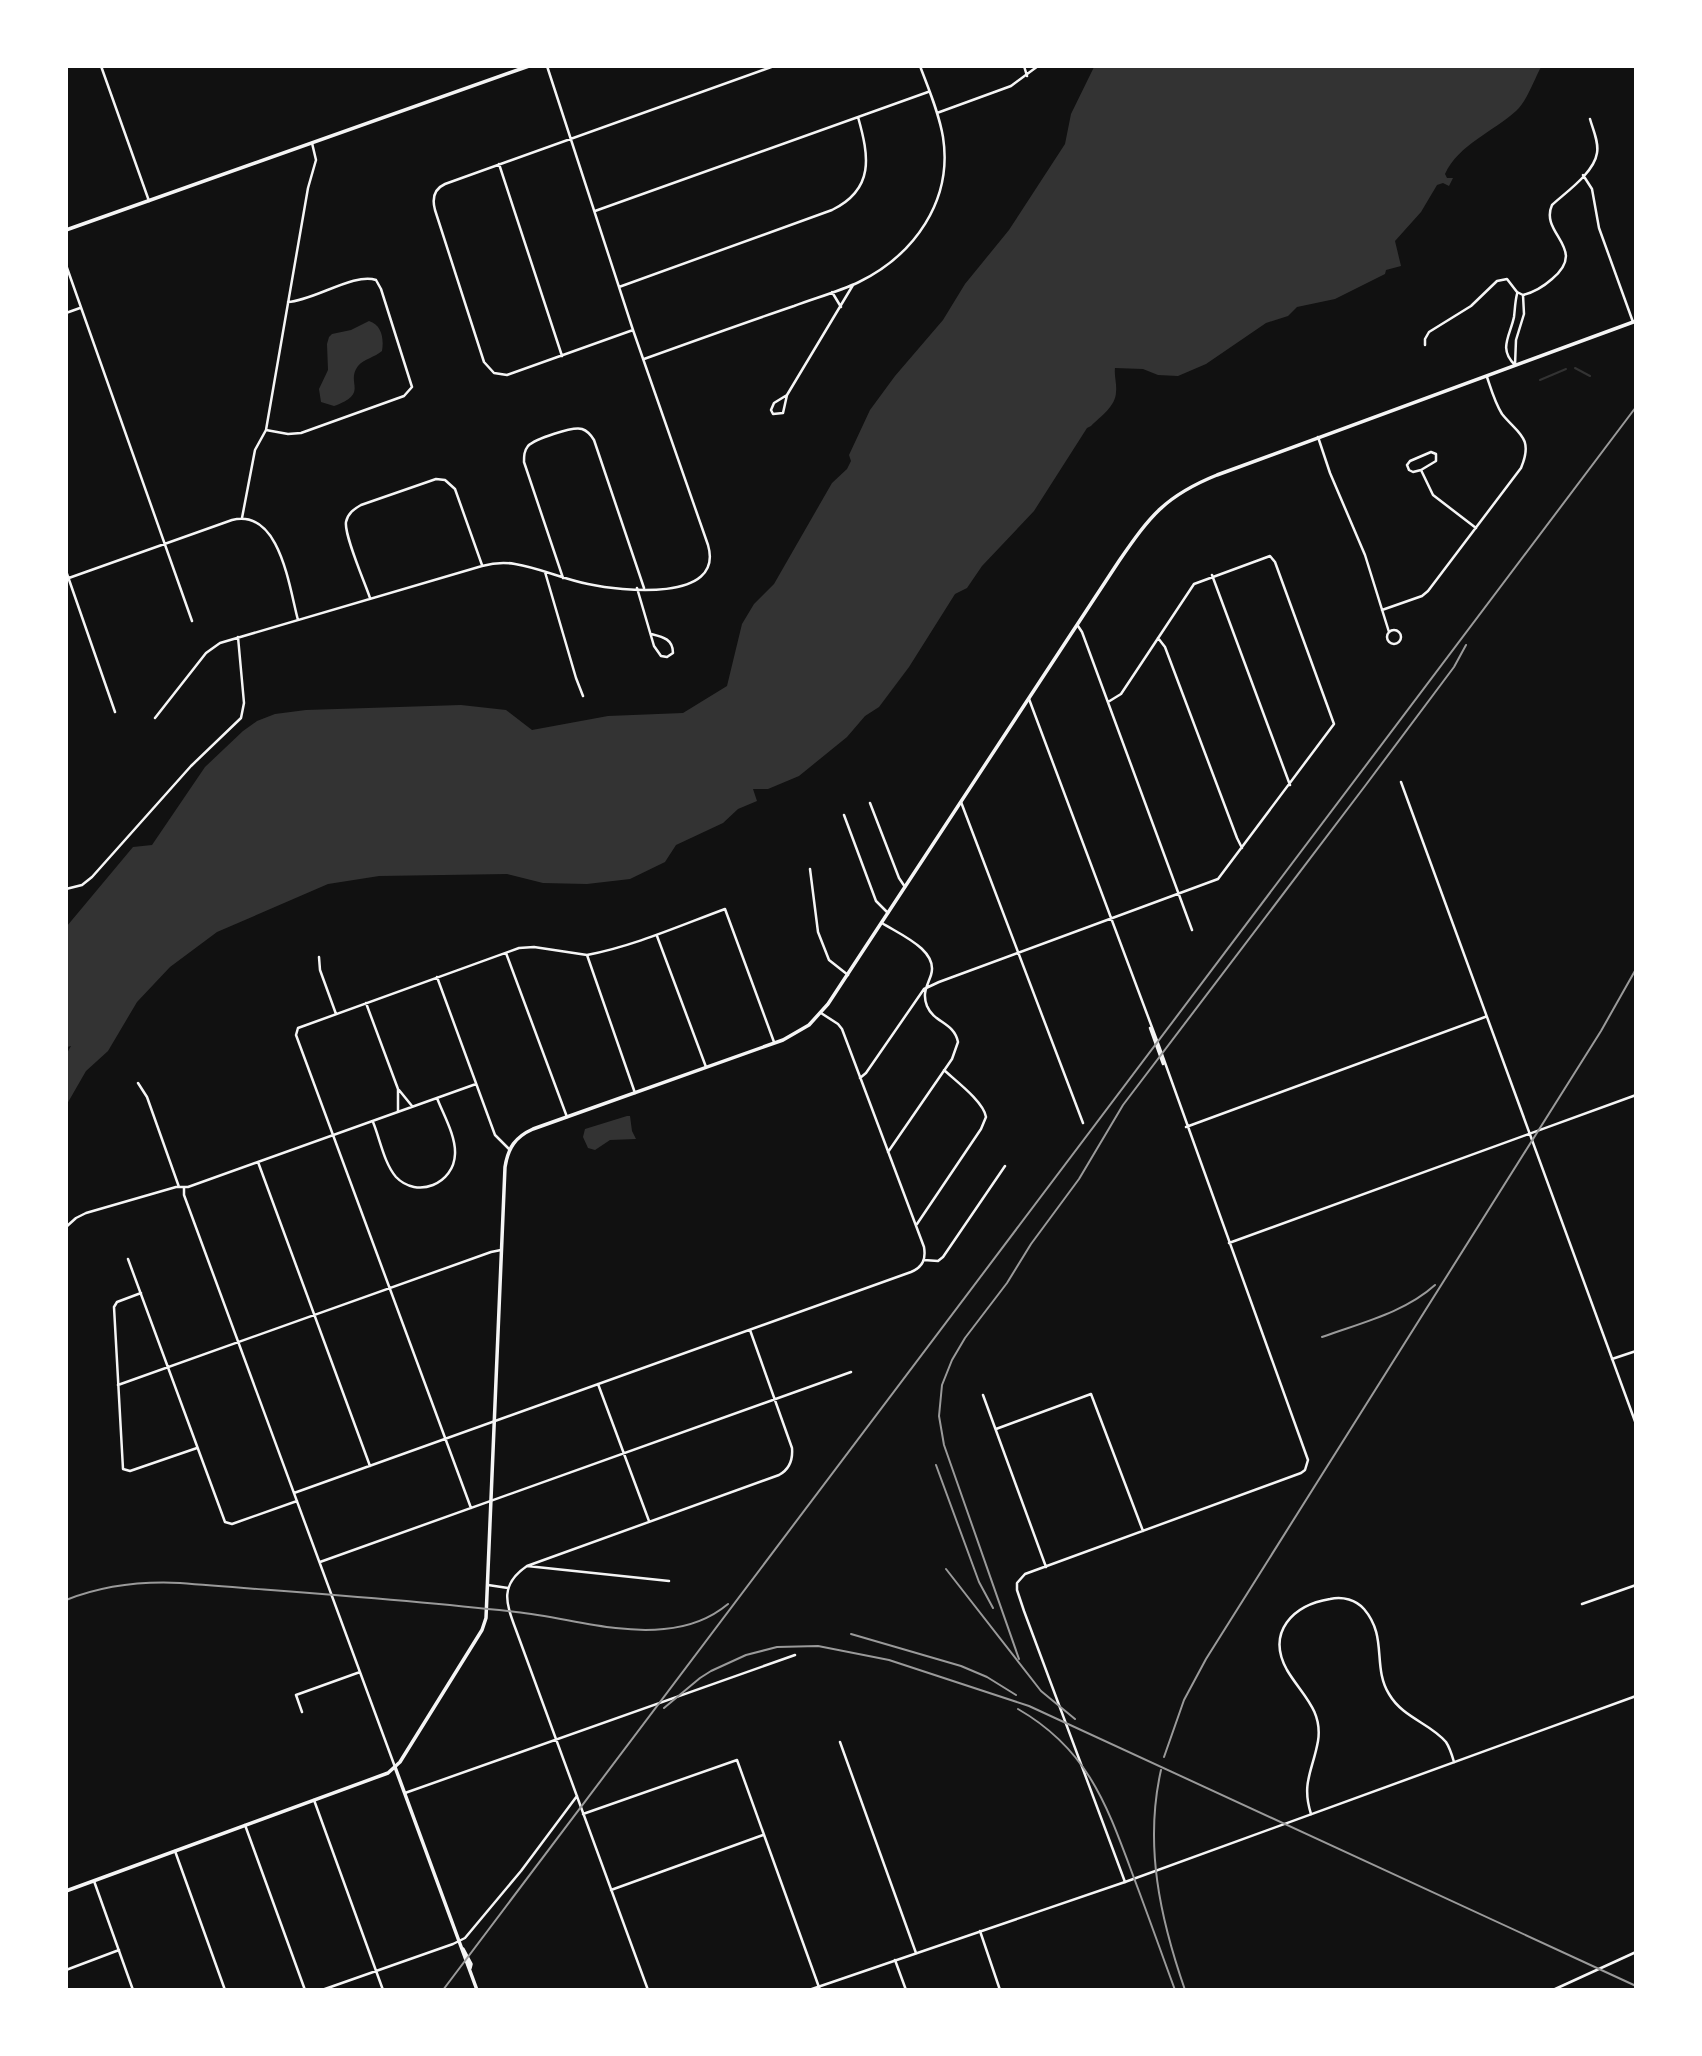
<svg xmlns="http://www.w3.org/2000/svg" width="1702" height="2056" font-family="Inter,sans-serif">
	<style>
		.water { fill: #333 }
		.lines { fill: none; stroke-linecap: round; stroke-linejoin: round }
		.stream { stroke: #333; stroke-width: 2 }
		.minor { stroke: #f5f5f5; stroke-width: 2.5 }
		.tertiary { stroke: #f5f5f5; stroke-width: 2.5 }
		.secondary { stroke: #f5f5f5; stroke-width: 3.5 }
		.primary { stroke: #f5f5f5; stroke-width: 3.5 }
		.rail { stroke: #9a9a9a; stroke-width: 2 }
	</style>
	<rect width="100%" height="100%" fill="#111"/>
	<path class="water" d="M 1094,67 L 1541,67 C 1534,80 1527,101 1516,111 C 1493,132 1459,144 1445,174 L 1447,178 L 1453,178 L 1449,186 L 1443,183 L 1437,185 L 1421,212 L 1395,241 L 1401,266 L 1386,270 L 1385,274 L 1335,299 L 1297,307 L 1288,316 L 1266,323 L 1206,364 L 1178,376 L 1158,375 L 1143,369 L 1115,368 C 1114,376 1117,384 1116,392 C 1116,406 1100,417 1091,426 L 1087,428 L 1034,511 L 982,566 L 967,588 L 955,594 L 909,667 L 879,707 L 865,716 L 847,737 L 799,776 L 768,789 L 753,789 L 757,801 L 738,809 L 723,823 L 676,845 L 665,862 L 630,879 L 587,884 L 543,883 L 507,874 L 379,876 L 328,884 L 217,932 L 170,967 L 137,1002 L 108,1051 L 86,1071 L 67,1104 L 67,1053 L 71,1046 L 67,1047 L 67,926 L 133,847 L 152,845 L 205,767 L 243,731 L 257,721 L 275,714 L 306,710 L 461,705 L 506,710 L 532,730 L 608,716 L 683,713 L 727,686 L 742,624 L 754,604 L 774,584 L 832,483 L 847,469 L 851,461 L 849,455 L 870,410 L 895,376 L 943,320 L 965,284 L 1009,230 L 1065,144 L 1071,114 Z
		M 369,321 C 382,325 384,339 382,351 C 375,357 364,359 358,366 C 345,383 370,393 334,406 L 321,402 L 319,389 L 328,370 L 327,344 L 329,337 L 332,334 L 351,330 Z
		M 627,1116 L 630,1116 L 632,1131 L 636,1139 L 610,1140 L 595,1150 L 588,1148 L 583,1137 L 585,1129 Z"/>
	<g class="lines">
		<path class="stream" d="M 1575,368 L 1590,376
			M 1540,380 L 1566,369"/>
		<path class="minor" d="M 101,66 L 149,201
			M 1024,66 L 1027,76
			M 937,113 L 1011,86 L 1038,66
			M 499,164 L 562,356
			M 1583,175 L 1592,189 L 1599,228 L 1633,322
			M 595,211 L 928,92
			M 66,265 L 192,621
			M 619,287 L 832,210 C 875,189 869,156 858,117
			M 832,292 L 841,307
			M 66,313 L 80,308
			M 633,330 L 507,375 L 494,373 L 484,362 L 435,210 C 432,199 434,189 445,184 L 774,66
			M 1425,345 L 1425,339 L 1429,332 L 1471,306 L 1497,281 L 1507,279 L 1517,292 L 1523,295 C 1535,292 1543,287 1552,279 C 1589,248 1539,234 1552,205 C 1566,192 1594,173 1597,153 C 1599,142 1593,130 1590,119
			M 644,359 C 694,341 744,323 794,306 C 815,298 838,292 859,282 C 914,255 953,201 943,137 C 939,113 929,90 920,66
			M 1515,365 C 1498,349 1510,336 1514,317 C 1515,309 1515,302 1517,294
			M 1515,365 L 1516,340 L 1524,314 L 1523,295
			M 787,395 L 853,285
			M 787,395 L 783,413 L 773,414 L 771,410 L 774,403 Z
			M 266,430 L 288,434 L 301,433 L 404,396 L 412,387 L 381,289 L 376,280 C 355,272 313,301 288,302
			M 1318,437 L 1330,473 L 1365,555 L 1389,632
			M 1431,452 L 1436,454 L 1436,461 L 1421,470 L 1413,472 L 1409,470 L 1407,465 L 1410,461 Z
			M 1421,470 L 1433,495 L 1476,528
			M 242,518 L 255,450 L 266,430 L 308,188 L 316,160 L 312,143
			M 66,571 L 115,712
			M 545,572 L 576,678 L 583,696
			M 1212,575 L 1290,785
			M 563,578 L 524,462 C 524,456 524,451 528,446 C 535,439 573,426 582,429 C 588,431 591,435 594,440 L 644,588
			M 66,579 L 232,520 C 280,508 289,587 298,620
			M 637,588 L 654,646 L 661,656 L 667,657 L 673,653 C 673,639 663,637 651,634
			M 370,598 C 365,583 344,535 346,522 C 348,513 354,509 361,505 L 436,479 L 445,480 L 455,489 L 482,565
			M 1382,610 L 1422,596 L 1428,591 L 1521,468 C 1534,437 1518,434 1502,414 C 1495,403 1491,389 1487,377
			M 1078,626 L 1082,632 L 1192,930
			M1387 637a7 7 0 1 1 14 0a7 7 0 1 1-14 0Z
			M 1158,638 L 1165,647 L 1237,838 L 1242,848
			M 1029,699 L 1159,1046 L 1308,1460 L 1305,1470 L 1301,1473 L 1025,1574 L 1017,1583 L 1017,1590 L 1024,1611 L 1125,1882
			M 155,718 L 206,653 L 220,643 L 482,566 C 493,563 504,562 515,564 C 540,568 563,579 588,584 C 620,591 725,603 708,545 L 633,330 L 547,66
			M 1401,782 L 1636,1424
			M 961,802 L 1083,1123
			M 870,803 L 899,878 L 905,887
			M 844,815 L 876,901 L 888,913
			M 810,869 L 818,932 L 829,960 L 848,975
			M 66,889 L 82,885 L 92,877 L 191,766 L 241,718 L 244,703 L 238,637
			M 882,923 C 899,934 939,950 931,975 C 927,987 922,993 927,1006 C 934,1023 954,1022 958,1042 L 952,1059 L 888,1152
			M 657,936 L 706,1067
			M 506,953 L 567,1117
			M 587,955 L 635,1093
			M 319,957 L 320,970 L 336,1014
			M 437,977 L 495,1135 L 509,1149
			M 366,1003 L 398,1089 L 398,1112
			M 1150,1028 L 1163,1064
			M 860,1078 L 866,1073 L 924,989 L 939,982 L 1218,879 L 1334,724 L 1275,562 L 1270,556 L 1194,584 L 1121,694 L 1108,702
			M 138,1083 L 147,1097 L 179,1187
			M 399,1090 L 412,1106
			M 373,1122 C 380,1139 384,1163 396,1177 C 417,1199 454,1184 455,1154 C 456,1136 443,1114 437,1098
			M 1186,1127 L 1485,1017
			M 258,1162 L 370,1466
			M 184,1187 L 184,1195 L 395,1767
			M 917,1224 L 981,1129 L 986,1117 C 984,1102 956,1081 944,1070
			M 66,1227 L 76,1218 L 86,1213 L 176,1187 L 188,1187 L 476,1084
			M 1229,1243 L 1636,1095
			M 128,1259 L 225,1522 L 232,1524 L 297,1501
			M 924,1260 L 938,1261 L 943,1257 L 1005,1166
			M 141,1293 L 117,1302 L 114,1307 L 123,1469 L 130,1471 L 197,1448
			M 1612,1359 L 1636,1351
			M 598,1384 L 649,1521
			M 118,1385 L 491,1252 L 501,1250
			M 983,1395 L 1046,1567
			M 996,1429 L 1091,1394 L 1143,1531
			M 294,1493 L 911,1272 C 923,1267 926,1259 924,1247 L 842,1029 L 838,1024 L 821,1013
			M 471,1508 L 296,1035 L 298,1028 L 519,948 L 534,947 L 587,955 C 634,946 679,926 725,909 L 774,1042
			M 320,1562 L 851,1372
			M 527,1566 L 669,1581
			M 488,1585 L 508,1588
			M 1582,1604 L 1636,1585
			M 302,1712 L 296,1695 L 360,1672
			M 840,1742 L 916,1953
			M 405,1793 L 795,1655
			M 314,1800 L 383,1990
			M 583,1814 L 737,1760 L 820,1990
			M 1311,1814 C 1301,1783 1313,1770 1318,1741 C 1323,1710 1301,1694 1287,1670 C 1266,1632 1293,1605 1330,1599 C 1343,1596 1356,1600 1364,1609 C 1388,1637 1372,1666 1389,1694 C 1403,1718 1430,1723 1446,1742 C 1450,1748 1452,1755 1454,1762
			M 245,1825 L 305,1990
			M 175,1851 L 225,1990
			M 94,1881 L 133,1990
			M 611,1890 L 763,1835
			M 895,1960 L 906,1990
			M 66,1970 L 119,1950
			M 322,1990 L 453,1944 L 465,1938 L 521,1871 L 577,1796
			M 648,1990 L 516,1630 C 506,1603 499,1585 527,1566 L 779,1475 C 790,1469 793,1460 792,1448 L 750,1330
			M 1553,1990 L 1636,1952"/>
		<path class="tertiary" d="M 980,1931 L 1000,1990
			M 809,1990 L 1125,1882 L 1636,1696"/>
		<path class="secondary" d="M 66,230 L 529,66
			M 395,1767 L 477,1990
			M 66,1891 L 388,1773 L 400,1762 L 482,1630 L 486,1618 L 505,1167 C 508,1148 515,1137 533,1129 L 783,1040 L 809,1025 L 828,1004 L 1119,561 C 1150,516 1165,496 1217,475 L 1636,321
			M 463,1949 L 471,1964 L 470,1968"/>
		<path class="primary" d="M 1635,1990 L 1636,1989"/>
		<path class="rail" d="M 1322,1337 C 1360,1323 1404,1313 1435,1285
			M 936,1465 L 979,1582 L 993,1608
			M 946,1569 L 1041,1691 L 1075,1719
			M 66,1600 C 104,1585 140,1581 180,1583 C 292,1592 404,1599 516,1612 C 565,1617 614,1634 664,1629 C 687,1627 710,1619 728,1604
			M 851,1634 L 961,1666 L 987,1677 L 1016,1695
			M 1019,1659 L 944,1445 L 939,1416 L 942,1385 L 952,1360 L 965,1338 L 1007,1283 L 1031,1244 L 1079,1179 L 1123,1105 L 1365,786 L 1454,667 L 1466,645
			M 664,1708 L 700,1678 L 711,1671 L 746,1655 L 777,1647 L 818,1646 L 889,1660 L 1029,1706 L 1636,1986
			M 1018,1709 C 1089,1750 1107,1806 1134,1878 C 1148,1915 1161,1952 1175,1990
			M 1164,1757 L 1184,1700 L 1206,1659 L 1601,1031 L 1636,969
			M 1161,1770 C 1144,1845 1160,1918 1185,1990
			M 443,1990 L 1636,407"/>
	</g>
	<rect width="1702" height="2056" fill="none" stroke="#ffffff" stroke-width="136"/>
</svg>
